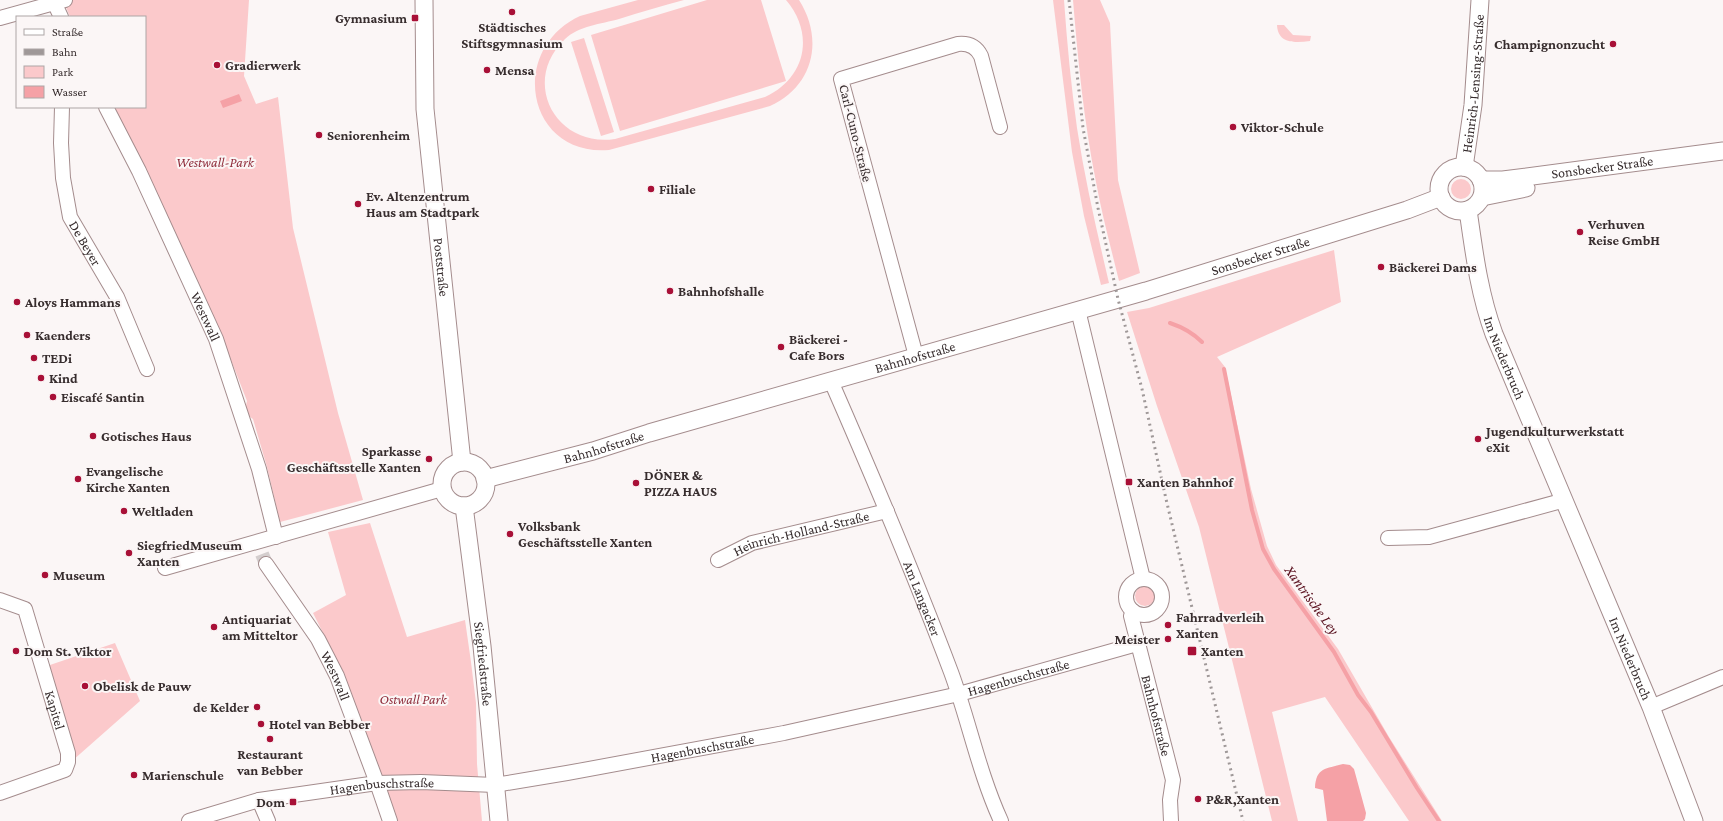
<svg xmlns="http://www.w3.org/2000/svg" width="1723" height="821" font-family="'Crimson Pro',serif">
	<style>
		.green { fill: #fbc9cb }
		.water { fill: #f5a1a6 }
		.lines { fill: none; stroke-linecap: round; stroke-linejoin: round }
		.stream { stroke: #f5a1a6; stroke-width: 4 }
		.minor-tunnel { stroke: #d4cece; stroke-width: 14; stroke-dasharray: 14 7; stroke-linecap: butt }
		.minor-casing { stroke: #a48c8d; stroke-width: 16 }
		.tertiary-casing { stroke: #a48c8d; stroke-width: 19 }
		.minor { stroke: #fff; stroke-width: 14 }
		.tertiary { stroke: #fff; stroke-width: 17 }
		.rail { stroke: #9f9898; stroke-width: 3; stroke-dasharray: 2 4; stroke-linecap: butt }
		.poi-dot { fill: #a81037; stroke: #fbf6f6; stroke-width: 1.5 }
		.labels { text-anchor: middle; stroke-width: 4; stroke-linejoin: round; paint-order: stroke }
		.poi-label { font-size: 14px; font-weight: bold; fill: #372d2e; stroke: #fbf6f6; text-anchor: start }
		.street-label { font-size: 14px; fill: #372d2e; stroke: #fbf6f6 }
		.park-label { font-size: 14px; font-style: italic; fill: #91303e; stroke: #fbf6f6 }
		.water-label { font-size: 15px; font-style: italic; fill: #570d1b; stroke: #fbf6f6 }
	</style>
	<rect width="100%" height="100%" fill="#fbf6f6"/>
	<path class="green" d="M 63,0 L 249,0 L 244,76 L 256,104 L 278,97 L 293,228 L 338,413 L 363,500 L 280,522 L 267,467 L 253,419 C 246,415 245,408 247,401 L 217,324 L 111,107 L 145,107 L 145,17 L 70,17 Z
		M 638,0 L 684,0 C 662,6 640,12 619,19 C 601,24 579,26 565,39 C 520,82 556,148 615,139 L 765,97 C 806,78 815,34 786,0 L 799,0 C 824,39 814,86 770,106 L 609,150 C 527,157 507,50 580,16 Z
		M 707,0 L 761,0 L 786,81 L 620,131 L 591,35 Z
		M 1053,0 L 1064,0 C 1067,43 1071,85 1077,128 C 1085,180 1097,232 1109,283 L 1101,285 L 1084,216 L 1072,152 Z
		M 1073,0 L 1100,0 L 1110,23 L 1118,180 L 1140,273 L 1119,281 C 1111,248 1102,215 1096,182 C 1084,122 1078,61 1073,0 Z
		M 1277,25 L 1284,25 L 1293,35 L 1311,36 L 1310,41 C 1295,43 1278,44 1277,25 Z
		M 584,38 L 614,132 L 601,136 L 571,42 Z
		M1451 189a10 10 0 1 1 20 0a10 10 0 1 1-20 0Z
		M 1334,250 L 1341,302 L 1217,357 L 1225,367 L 1251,489 L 1267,546 L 1276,565 L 1338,649 L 1389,737 L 1442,821 L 1409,821 L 1325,697 L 1272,712 L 1298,821 L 1272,821 L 1199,527 L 1157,406 L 1127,312 L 1149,308 Z
		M 370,523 L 407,637 L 465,620 L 471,662 L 476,703 L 477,764 L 482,821 L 390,821 L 337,676 L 325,637 L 313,613 L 346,595 L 328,532 Z
		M1135 596a10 10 0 1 1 20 0a10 10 0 1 1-20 0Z
		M 115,643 L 140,701 L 72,761 L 44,667 Z"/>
	<path class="water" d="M 239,94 L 242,101 L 223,108 L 220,101 Z
		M 1343,764 L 1350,765 L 1354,769 L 1366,813 L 1365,819 L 1363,821 L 1327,821 L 1323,790 L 1315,788 C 1316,767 1326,769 1343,764 Z"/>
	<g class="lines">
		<path class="stream" d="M 1170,323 C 1182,327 1193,333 1202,342
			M 1224,369 L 1252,510 L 1263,549 L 1274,569 L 1334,652 L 1358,695 L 1371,712 L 1417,788 L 1439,821"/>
		<path class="minor-tunnel" d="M 262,554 L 266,564"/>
		<g class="minor-casing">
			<g id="minor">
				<path d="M 53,0 L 61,17"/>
				<path d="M 0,18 L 65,0"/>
				<path id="s1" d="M 62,107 L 61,143 L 63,178 L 70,217 L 117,297 L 147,369"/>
				<path id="s2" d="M 106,107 L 139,171 L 216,339 L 259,469 L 276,537"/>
				<path d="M 1078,310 L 1143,579"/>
				<path d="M 916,356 L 841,79 L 958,44 C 968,43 976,46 981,56 L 1000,127"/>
				<path id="s3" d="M 831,381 C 873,477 914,574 951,672 C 969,721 979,773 1001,821"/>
				<path d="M 1388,538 L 1429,537 L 1565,500"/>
				<path id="s4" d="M 718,560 L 752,543 L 887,511"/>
				<path id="s5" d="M 266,564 L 318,639 L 337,676 L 377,783 L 390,821"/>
				<path d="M 165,568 L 442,489"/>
				<circle cx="1144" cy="597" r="18"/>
				<path id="s6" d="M 0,600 L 25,609 L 68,753 L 68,762 L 65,770 L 0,793"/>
				<path id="s7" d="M 1133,611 L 1131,616 L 1173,780 L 1170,800 L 1171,821"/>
				<path d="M 1651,707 L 1723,677"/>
				<path d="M 259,800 L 268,821"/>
				<path id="s8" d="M 189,821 L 259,800 L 377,783 L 421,782 L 495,785 L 567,773 L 784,733 L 959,694 L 1137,644"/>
			</g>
		</g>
		<g class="tertiary-casing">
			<g id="tertiary">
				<path id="s9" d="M 424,0 L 425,109 L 462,462"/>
				<path id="s10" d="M 1464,167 L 1473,105 L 1480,0"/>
				<circle cx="1461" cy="189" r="22"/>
				<path id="s11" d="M 1481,180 L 1503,180 L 1723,151"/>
				<path d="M 1482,197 L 1526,188"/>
				<path id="s12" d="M 1468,210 C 1474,252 1479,293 1494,334 L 1651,707 L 1694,821"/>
				<circle cx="464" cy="484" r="22"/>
				<path id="s13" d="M 485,479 L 593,451 L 649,433 L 1146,291 L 1407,210 L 1441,197"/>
				<path id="s14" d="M 464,506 L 482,646 L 499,821"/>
			</g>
		</g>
		<use href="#minor" class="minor"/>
		<use href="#tertiary" class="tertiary"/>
		<path class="rail" d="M 1069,0 L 1083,128 L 1098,208 L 1118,299 L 1142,389 L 1166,499 L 1243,821"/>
	</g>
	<g class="poi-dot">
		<circle cx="512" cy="12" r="4"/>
		<rect x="411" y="14" width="8" height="8" rx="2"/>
		<circle cx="1613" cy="44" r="4"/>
		<circle cx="217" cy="65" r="4"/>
		<circle cx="487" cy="70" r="4"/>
		<circle cx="1233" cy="127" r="4"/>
		<circle cx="319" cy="135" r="4"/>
		<circle cx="651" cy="189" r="4"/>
		<circle cx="358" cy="204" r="4"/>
		<circle cx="1580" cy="232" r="4"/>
		<circle cx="1381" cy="267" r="4"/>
		<circle cx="670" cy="291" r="4"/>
		<circle cx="17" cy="302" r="4"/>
		<circle cx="27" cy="335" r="4"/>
		<circle cx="781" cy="347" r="4"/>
		<circle cx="34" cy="358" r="4"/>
		<circle cx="41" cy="378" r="4"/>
		<circle cx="53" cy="397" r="4"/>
		<circle cx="93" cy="436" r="4"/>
		<circle cx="1478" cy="439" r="4"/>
		<circle cx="429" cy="459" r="4"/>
		<circle cx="78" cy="479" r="4"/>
		<rect x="1125" y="478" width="8" height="8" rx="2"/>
		<circle cx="636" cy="483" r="4"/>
		<circle cx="124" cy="511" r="4"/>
		<circle cx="510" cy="534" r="4"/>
		<circle cx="129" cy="553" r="4"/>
		<circle cx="45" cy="575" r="4"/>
		<circle cx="1168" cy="625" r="4"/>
		<circle cx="214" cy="627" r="4"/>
		<circle cx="1168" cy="639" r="4"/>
		<circle cx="16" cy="651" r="4"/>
		<rect x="1187" y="646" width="10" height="10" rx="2"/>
		<circle cx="85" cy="686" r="4"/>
		<circle cx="257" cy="707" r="4"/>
		<circle cx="261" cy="724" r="4"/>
		<circle cx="270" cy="739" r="4"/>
		<circle cx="134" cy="775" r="4"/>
		<circle cx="1198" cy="799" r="4"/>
		<rect x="289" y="798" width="8" height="8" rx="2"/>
	</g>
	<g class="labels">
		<g class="poi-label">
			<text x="407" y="23" text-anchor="end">Gymnasium</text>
			<text x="512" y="32" text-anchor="middle">Städtisches<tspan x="512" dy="16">Stiftsgymnasium</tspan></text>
			<text x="1605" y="49" text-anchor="end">Champignonzucht</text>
			<text x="225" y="70">Gradierwerk</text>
			<text x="495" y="75">Mensa</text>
			<text x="1241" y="132">Viktor-Schule</text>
			<text x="327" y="140">Seniorenheim</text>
			<text x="659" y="194">Filiale</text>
			<text x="366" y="201">Ev. Altenzentrum<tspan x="366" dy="16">Haus am Stadtpark</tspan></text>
			<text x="1588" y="229">Verhuven<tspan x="1588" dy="16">Reise GmbH</tspan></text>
			<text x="1389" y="272">Bäckerei Dams</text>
			<text x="678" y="296">Bahnhofshalle</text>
			<text x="25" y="307">Aloys Hammans</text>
			<text x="35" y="340">Kaenders</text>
			<text x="789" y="344">Bäckerei -<tspan x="789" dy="16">Cafe Bors</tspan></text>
			<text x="42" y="363">TEDi</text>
			<text x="49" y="383">Kind</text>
			<text x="61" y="402">Eiscafé Santin</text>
			<text x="1486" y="436">Jugendkulturwerkstatt<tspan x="1486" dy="16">eXit</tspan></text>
			<text x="101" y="441">Gotisches Haus</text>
			<text x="421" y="456" text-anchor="end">Sparkasse<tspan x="421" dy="16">Geschäftsstelle Xanten</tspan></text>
			<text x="86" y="476">Evangelische<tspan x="86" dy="16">Kirche Xanten</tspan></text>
			<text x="644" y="480">DÖNER &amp;<tspan x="644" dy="16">PIZZA HAUS</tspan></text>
			<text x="1137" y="487">Xanten Bahnhof</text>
			<text x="132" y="516">Weltladen</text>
			<text x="518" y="531">Volksbank<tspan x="518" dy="16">Geschäftsstelle Xanten</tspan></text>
			<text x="137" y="550">SiegfriedMuseum<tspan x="137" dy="16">Xanten</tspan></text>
			<text x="53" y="580">Museum</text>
			<text x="1176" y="622">Fahrradverleih<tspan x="1176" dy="16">Xanten</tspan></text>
			<text x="222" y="624">Antiquariat<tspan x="222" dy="16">am Mitteltor</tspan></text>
			<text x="1160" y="644" text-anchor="end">Meister</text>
			<text x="24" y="656">Dom St. Viktor</text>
			<text x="1201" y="656">Xanten</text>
			<text x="93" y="691">Obelisk de Pauw</text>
			<text x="249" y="712" text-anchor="end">de Kelder</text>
			<text x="269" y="729">Hotel van Bebber</text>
			<text x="270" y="759" text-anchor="middle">Restaurant<tspan x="270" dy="16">van Bebber</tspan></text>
			<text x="142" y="780">Marienschule</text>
			<text x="1206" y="804">P&amp;R,Xanten</text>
			<text x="285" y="807" text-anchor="end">Dom</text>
		</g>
		<g class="street-label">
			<text dy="5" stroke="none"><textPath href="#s10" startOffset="84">Heinrich-Lensing-Straße</textPath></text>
			<text transform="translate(856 133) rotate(76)" y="5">Carl-Cuno-Straße</text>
			<text dy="5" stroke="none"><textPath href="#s11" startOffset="122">Sonsbecker Straße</textPath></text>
			<text dy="5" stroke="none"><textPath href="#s1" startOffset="141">De Beyer</textPath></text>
			<text dy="5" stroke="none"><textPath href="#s13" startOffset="807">Sonsbecker Straße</textPath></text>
			<text dy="5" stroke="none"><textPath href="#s9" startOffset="268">Poststraße</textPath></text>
			<text dy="5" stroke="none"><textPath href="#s2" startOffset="232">Westwall</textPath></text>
			<text dy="5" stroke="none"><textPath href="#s13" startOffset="447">Bahnhofstraße</textPath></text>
			<text dy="5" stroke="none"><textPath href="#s12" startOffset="153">Im Niederbruch</textPath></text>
			<text dy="5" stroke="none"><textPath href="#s13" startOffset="123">Bahnhofstraße</textPath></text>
			<text dy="5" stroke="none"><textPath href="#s4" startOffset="88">Heinrich-Holland-Straße</textPath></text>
			<text dy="5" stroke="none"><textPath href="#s3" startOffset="236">Am Langacker</textPath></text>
			<text dy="5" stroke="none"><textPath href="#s12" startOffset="479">Im Niederbruch</textPath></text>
			<text dy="5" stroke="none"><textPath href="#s14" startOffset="159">Siegfriedstraße</textPath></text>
			<text dy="5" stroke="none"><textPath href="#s5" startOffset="132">Westwall</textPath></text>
			<text dy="5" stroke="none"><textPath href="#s8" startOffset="845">Hagenbuschstraße</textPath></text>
			<text dy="5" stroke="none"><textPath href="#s6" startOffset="132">Kapitel</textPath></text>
			<text dy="5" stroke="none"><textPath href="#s7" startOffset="108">Bahnhofstraße</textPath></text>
			<text dy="5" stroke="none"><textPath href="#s8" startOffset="521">Hagenbuschstraße</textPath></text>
			<text dy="5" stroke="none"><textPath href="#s8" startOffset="197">Hagenbuschstraße</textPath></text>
		</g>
		<g class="park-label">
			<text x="215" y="167">Westwall-Park</text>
			<text x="413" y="704">Ostwall Park</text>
		</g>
		<g class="water-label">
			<text transform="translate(1312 600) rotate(54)" y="5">Xantrische Ley</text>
		</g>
	</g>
	<rect x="16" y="16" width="130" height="92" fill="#fbf6f6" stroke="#ada6a6"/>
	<rect x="24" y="29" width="20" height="6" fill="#ffffff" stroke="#ada6a6"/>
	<text x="52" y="36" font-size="12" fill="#372d2e">Straße</text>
	<rect x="24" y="49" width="20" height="6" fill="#9f9898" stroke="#ada6a6"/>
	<text x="52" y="56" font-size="12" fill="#372d2e">Bahn</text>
	<rect x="24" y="66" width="20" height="12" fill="#fbc9cb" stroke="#ada6a6"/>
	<text x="52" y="76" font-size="12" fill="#372d2e">Park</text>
	<rect x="24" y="86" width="20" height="12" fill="#f5a1a6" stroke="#ada6a6"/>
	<text x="52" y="96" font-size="12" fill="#372d2e">Wasser</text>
</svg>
